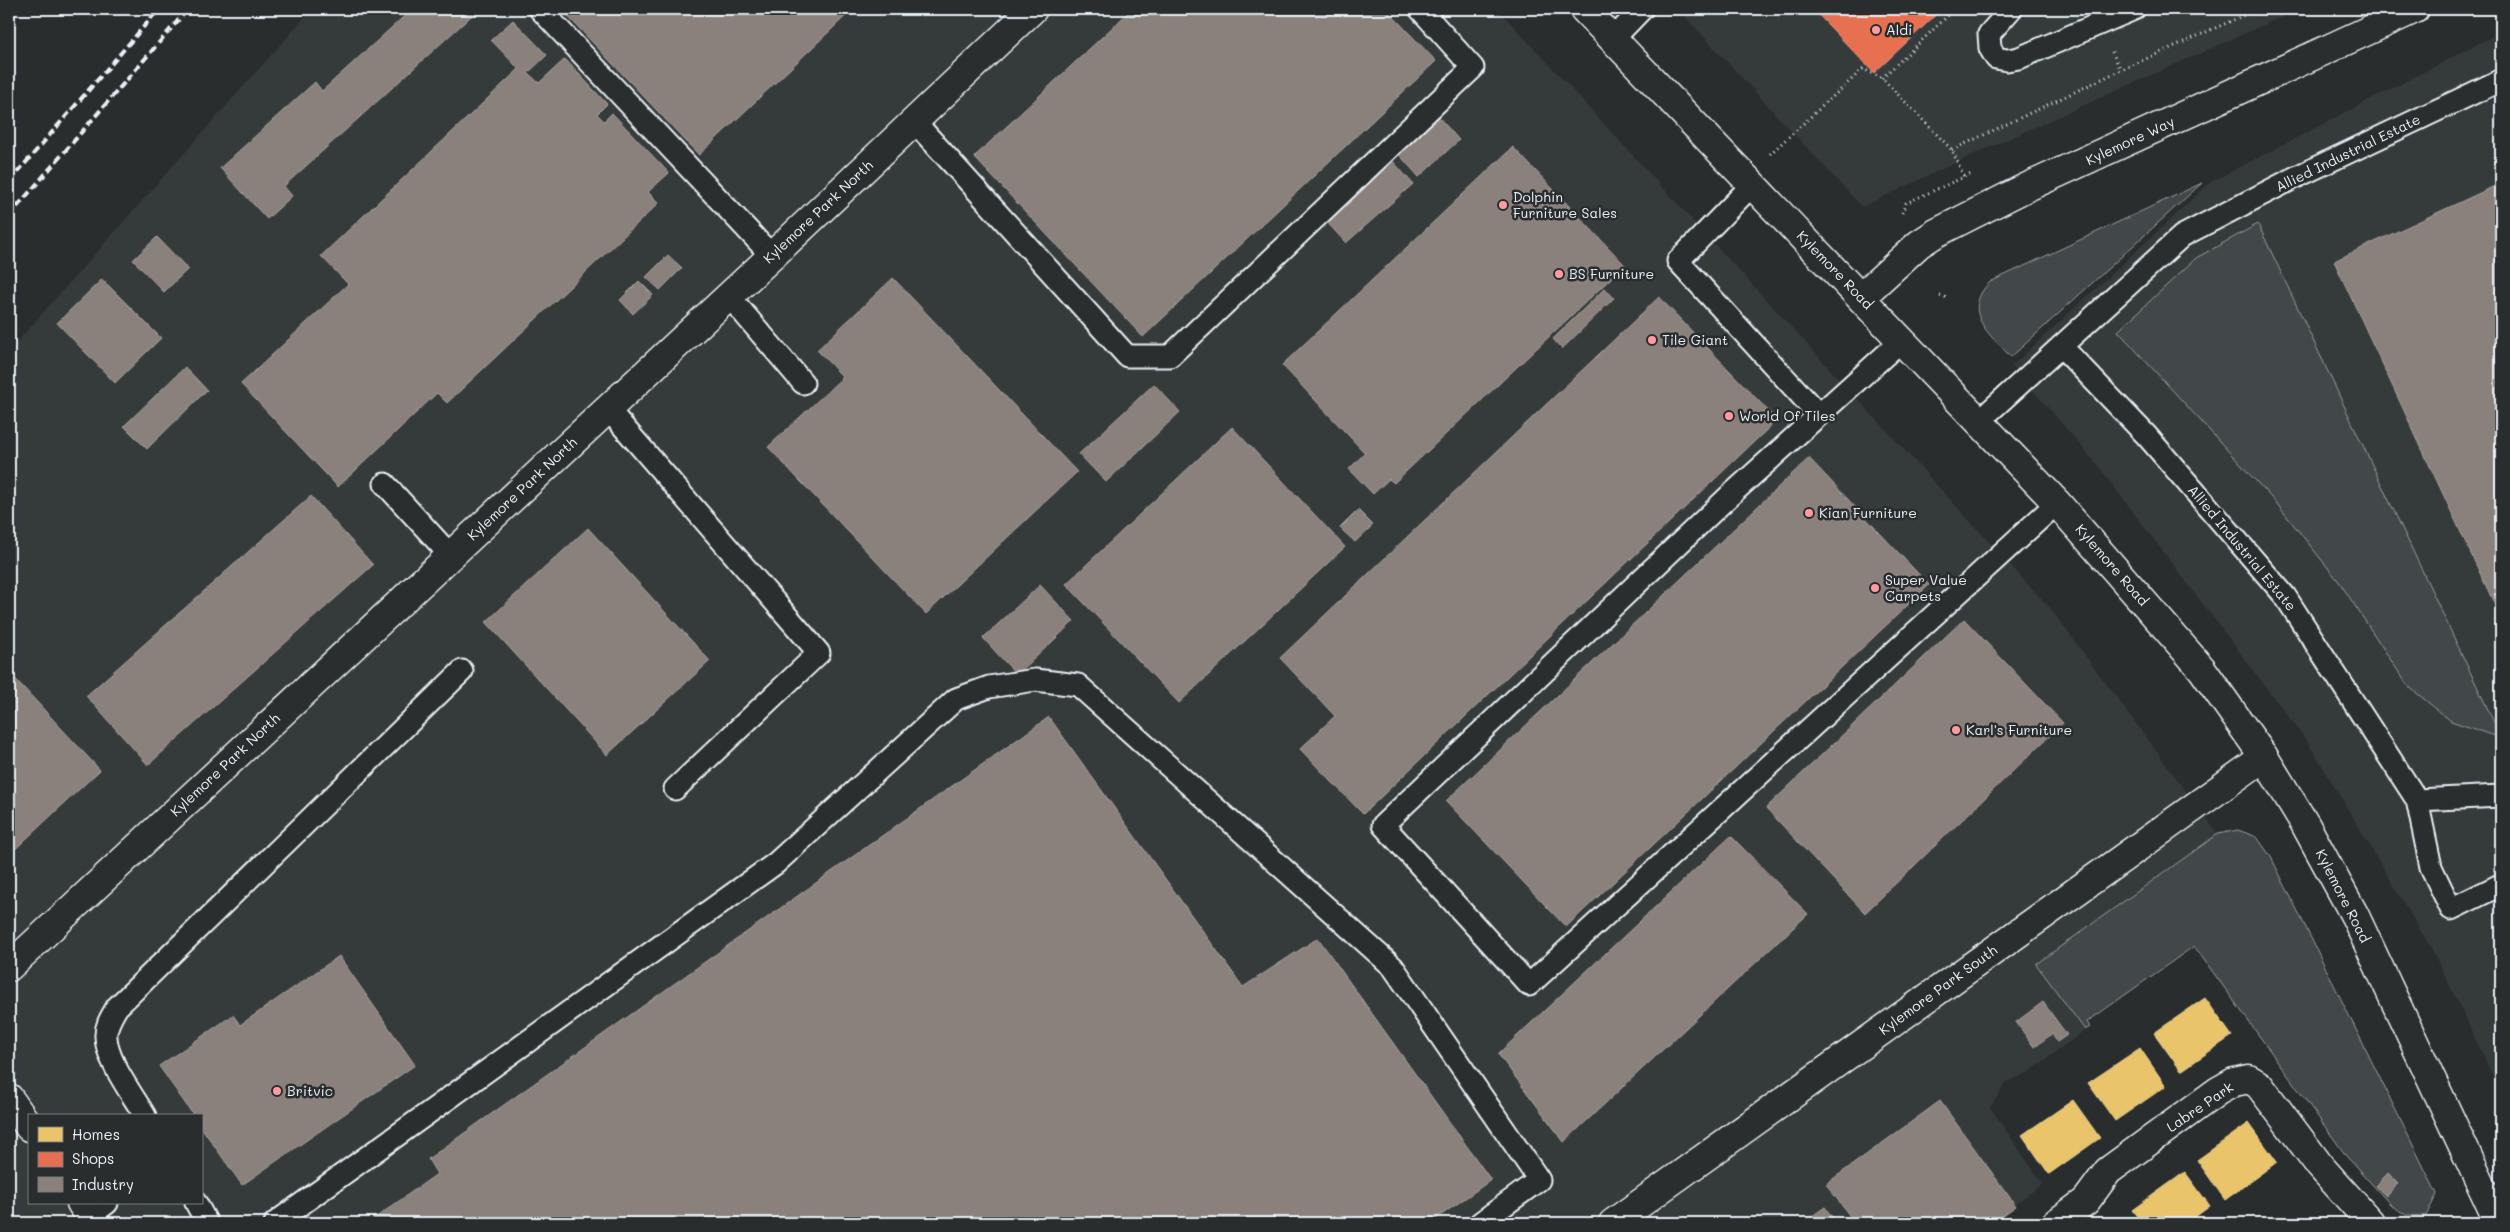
<svg xmlns="http://www.w3.org/2000/svg" width="2510" height="1232" font-family="Mali,sans-serif">
	<style>
		.built { fill: #363a3b; fill-rule: evenodd }
		.green { fill: #424648; stroke: #959ca0 }
		.homes { fill: #e9c46a; stroke: #e9d295 }
		.shops { fill: #e76f51; stroke: #e79683 }
		.industry { fill: #8a817c; stroke: #a6a3a1 }
		.lines { fill: none; stroke-linecap: round; stroke-linejoin: round }
		.service-casing { stroke: #e8f1f8; stroke-width: 25 }
		.minor-casing { stroke: #e8f1f8; stroke-width: 31 }
		.secondary-casing { stroke: #e8f1f8; stroke-width: 31 }
		.path { stroke: #e8f1f8; stroke-width: 3; stroke-dasharray: 1 4; stroke-linecap: butt }
		.service { stroke: #2a2d2e; stroke-width: 21 }
		.minor { stroke: #2a2d2e; stroke-width: 28 }
		.secondary { stroke: #2a2d2e; stroke-width: 28 }
		.rail { stroke: #e8f1f8; stroke-width: 4; stroke-dasharray: 8 4; stroke-linecap: butt }
		.poi-dot { fill: #ff9aa2; stroke: #2a2d2e; stroke-width: 2 }
		.labels { text-anchor: middle; stroke-width: 5; stroke-linejoin: round; paint-order: stroke }
		.poi-label { font-size: 14px; fill: #e8f1f8; stroke: #2a2d2e; text-anchor: start }
		.street-label { font-size: 14px; fill: #e8f1f8; stroke: #2a2d2e }
	</style>
	<rect width="100%" height="100%" fill="#2a2d2e"/>
	<filter id="ink" filterUnits="userSpaceOnUse"><feTurbulence type="fractalNoise" baseFrequency=".02" numOctaves="2"/><feDisplacementMap in="SourceGraphic" scale="10" xChannelSelector="R" yChannelSelector="G"/><feConvolveMatrix kernelMatrix="1 2 1 2 8 2 1 2 1" color-interpolation-filters="sRGB"/></filter>
	<g filter="url(#ink)">
		<path class="built" d="M 312,9 L 1498,9 L 2050,608 L 2218,834 L 2037,964 L 2085,1030 L 2029,1072 L 2007,1082 L 1990,1107 L 2043,1184 L 1988,1223 L 9,1223 L 9,351 ZM 29,1116 L 201,1116 L 201,1203 L 29,1203 Z
			M 1678,9 L 2299,9 L 1957,162 L 1862,207 Z
			M 2501,32 L 2501,1093 L 2435,955 L 2309,744 L 2096,463 L 2012,366 L 2211,182 Z"/>
		<path class="green" d="M 2202,183 L 2011,357 C 1990,335 1960,312 1990,282 Z
			M 2258,224 L 2501,737 L 2501,738 L 2451,721 L 2408,686 L 2340,583 L 2277,504 L 2118,331 L 2196,258 Z
			M 2238,830 L 2257,837 L 2271,857 L 2437,1194 L 2426,1216 L 2406,1215 L 2391,1205 L 2347,1157 L 2194,946 L 2087,1022 L 2090,1027 L 2085,1030 L 2036,964 L 2218,834 Z"/>
		<path class="homes" d="M 2205,998 L 2232,1036 L 2181,1071 L 2154,1033 Z
			M 2140,1048 L 2166,1086 L 2115,1121 L 2088,1083 Z
			M 2073,1100 L 2100,1138 L 2049,1174 L 2022,1135 Z
			M 2249,1123 L 2277,1162 L 2225,1200 L 2197,1160 Z
			M 2185,1172 L 2210,1206 L 2187,1223 L 2142,1223 L 2132,1210 Z"/>
		<path class="shops" d="M 1813,9 L 1942,9 L 1874,73 Z"/>
		<path class="industry" d="M 412,9 L 479,9 L 284,186 L 292,196 L 267,219 L 220,168 L 315,82 L 322,91 Z
			M 561,9 L 853,9 L 699,155 Z
			M 1132,9 L 1386,9 L 1436,61 L 1143,337 L 974,157 Z
			M 513,20 L 547,55 L 528,73 L 539,83 L 565,59 L 607,104 L 597,114 L 604,121 L 612,113 L 669,173 L 648,192 L 659,203 L 447,403 L 437,393 L 338,487 L 241,384 L 348,284 L 321,256 L 519,69 L 491,40 Z
			M 1435,113 L 1459,140 L 1419,177 L 1395,150 Z
			M 1513,147 L 1625,265 L 1394,483 L 1389,479 L 1373,494 L 1349,469 L 1365,453 L 1282,365 Z
			M 1391,159 L 1413,184 L 1346,243 L 1324,219 Z
			M 2501,183 L 2501,618 L 2334,261 Z
			M 157,237 L 188,269 L 164,292 L 133,260 Z
			M 668,255 L 682,268 L 660,290 L 646,277 Z
			M 893,278 L 1077,472 L 926,614 L 768,447 L 843,377 L 817,350 Z
			M 102,279 L 161,338 L 115,383 L 57,323 Z
			M 639,281 L 653,295 L 633,314 L 620,300 Z
			M 1605,288 L 1614,298 L 1562,349 L 1553,339 Z
			M 1659,297 L 1777,420 L 1363,814 L 1300,749 L 1335,716 L 1280,658 Z
			M 185,367 L 207,390 L 147,449 L 124,426 Z
			M 1154,384 L 1180,412 L 1106,482 L 1079,454 Z
			M 1232,427 L 1345,547 L 1179,703 L 1066,584 Z
			M 1809,458 L 1929,585 L 1566,927 L 1446,801 Z
			M 311,496 L 373,565 L 148,765 L 86,696 Z
			M 1358,510 L 1373,525 L 1355,542 L 1340,528 Z
			M 588,528 L 710,661 L 607,755 L 486,622 Z
			M 1040,585 L 1074,621 L 1017,675 L 983,638 Z
			M 1964,619 L 2063,723 L 1865,913 L 1766,808 Z
			M 9,672 L 100,770 L 9,855 Z
			M 1049,717 L 1243,987 L 1318,938 L 1491,1180 L 1430,1223 L 368,1223 L 437,1174 L 428,1159 Z
			M 1731,836 L 1808,914 L 1564,1142 L 1498,1054 Z
			M 339,956 L 415,1065 L 242,1185 L 201,1127 L 201,1116 L 194,1116 L 159,1066 L 233,1015 L 240,1025 Z
			M 2043,1002 L 2067,1035 L 2057,1042 L 2052,1034 L 2034,1047 L 2016,1022 Z
			M 1940,1101 L 2016,1206 L 1992,1223 L 1855,1223 L 1826,1184 Z
			M 2388,1173 L 2398,1183 L 2386,1196 L 2376,1186 Z
			M 1825,1207 L 1836,1223 L 1802,1223 Z"/>
		<g class="lines">
			<g class="service-casing">
				<path id="service" d="M 540,9 L 772,256
					M 2011,9 L 1989,34 L 1990,48 L 1996,58 L 2007,60 L 2019,58 L 2134,9
					M 1613,39 L 1642,9
					M 914,121 L 1127,356 L 1170,356 L 1473,68 L 1420,9
					M 1753,184 L 1678,261 L 1819,415
					M 729,296 L 803,383
					M 1902,340 L 1726,499 L 1383,825 L 1529,985 L 2057,503
					M 2061,346 L 2147,436 L 2285,596 L 2417,800 L 2501,796
					M 608,409 L 819,653 L 675,789
					M 1979,421 L 2182,236 L 2294,178 L 2501,80
					M 385,484 L 450,555
					M 2417,800 L 2431,867 L 2451,909 L 2498,886
					M 145,1116 C 133,1095 105,1059 106,1035 C 106,1024 112,1016 117,1007 L 462,671
					M 196,1203 L 207,1223
					M 90,1216 L 107,1203
					M 275,1223 L 776,863 L 956,699 L 989,687 L 1035,680 L 1078,685 L 1393,967 L 1539,1180 L 1480,1223"/>
			</g>
			<g class="minor-casing">
				<path id="minor" d="M 1861,297 L 1919,244 L 1936,233 L 2021,190 L 2415,9
					M 9,967 L 772,256 L 1033,9
					M 9,1098 L 29,1127
					M 81,1203 L 95,1223
					M 1613,1223 L 2264,757
					M 2056,1223 L 2086,1201 L 2108,1171 L 2218,1091 L 2234,1082 L 2249,1079 L 2259,1085 L 2320,1166 L 2371,1223"/>
			</g>
			<g class="secondary-casing">
				<path id="secondary" d="M 1584,9 L 2057,503 L 2202,669 L 2264,757 L 2305,824 L 2355,916 L 2499,1223"/>
			</g>
			<path class="path" d="M 2112,52 L 2121,70
				M 1882,78 L 1955,9
				M 1952,150 L 2121,70 L 2258,9
				M 1770,154 L 1863,69 L 1882,78 L 1952,150 L 1964,177
				M 1902,213 L 1906,203 L 1973,173
				M 1940,296 L 1947,298"/>
			<use href="#service" class="service"/>
			<use href="#minor" class="minor"/>
			<use href="#secondary" class="secondary"/>
			<path class="rail" d="M 9,182 L 159,9
				M 9,216 L 188,9"/>
		</g>
	</g>
	<g class="poi-dot">
		<circle cx="1876" cy="30" r="5"/>
		<circle cx="1503" cy="205" r="5"/>
		<circle cx="1559" cy="274" r="5"/>
		<circle cx="1652" cy="340" r="5"/>
		<circle cx="1729" cy="416" r="5"/>
		<circle cx="1809" cy="513" r="5"/>
		<circle cx="1875" cy="588" r="5"/>
		<circle cx="1956" cy="730" r="5"/>
		<circle cx="277" cy="1091" r="5"/>
	</g>
	<g class="labels">
		<g class="poi-label">
			<text x="1886" y="35">Aldi</text>
			<text x="1513" y="202">Dolphin<tspan x="1513" dy="16">Furniture Sales</tspan></text>
			<text x="1569" y="279">BS Furniture</text>
			<text x="1662" y="345">Tile Giant</text>
			<text x="1739" y="421">World Of Tiles</text>
			<text x="1819" y="518">Kian Furniture</text>
			<text x="1885" y="585">Super Value<tspan x="1885" dy="16">Carpets</tspan></text>
			<text x="1966" y="735">Karl's Furniture</text>
			<text x="287" y="1096">Britvic</text>
		</g>
		<g class="street-label">
			<text transform="translate(2130 141) rotate(-25)" y="5">Kylemore Way</text>
			<text transform="translate(2348 153) rotate(-26)" y="5">Allied Industrial Estate</text>
			<text transform="translate(818 212) rotate(-43)" y="5">Kylemore Park North</text>
			<text transform="translate(1835 270) rotate(46)" y="5">Kylemore Road</text>
			<text transform="translate(522 489) rotate(-43)" y="5">Kylemore Park North</text>
			<text transform="translate(2242 548) rotate(50)" y="5">Allied Industrial Estate</text>
			<text transform="translate(2112 565) rotate(49)" y="5">Kylemore Road</text>
			<text transform="translate(225 765) rotate(-43)" y="5">Kylemore Park North</text>
			<text transform="translate(2343 896) rotate(63)" y="5">Kylemore Road</text>
			<text transform="translate(1938 990) rotate(-36)" y="5">Kylemore Park South</text>
			<text transform="translate(2200 1107) rotate(-34)" y="5">Labre Park</text>
		</g>
	</g>
	<rect width="2510" height="1232" fill="none" stroke="#2a2d2e" stroke-width="30"/>
	<rect x="15" y="15" width="2480" height="1202" fill="none" stroke="#e8f1f8" stroke-width="2" filter="url(#ink)"/>
	<rect x="28" y="1114" width="175" height="90" fill="#2a2d2e" stroke="#767b7f"/>
	<rect x="38" y="1127" width="25" height="15" fill="#e9c46a" stroke="#767b7f"/>
	<text x="72" y="1140" font-size="15" fill="#e8f1f8">Homes</text>
	<rect x="38" y="1152" width="25" height="15" fill="#e76f51" stroke="#767b7f"/>
	<text x="72" y="1164" font-size="15" fill="#e8f1f8">Shops</text>
	<rect x="38" y="1177" width="25" height="15" fill="#8a817c" stroke="#767b7f"/>
	<text x="72" y="1190" font-size="15" fill="#e8f1f8">Industry</text>
</svg>
